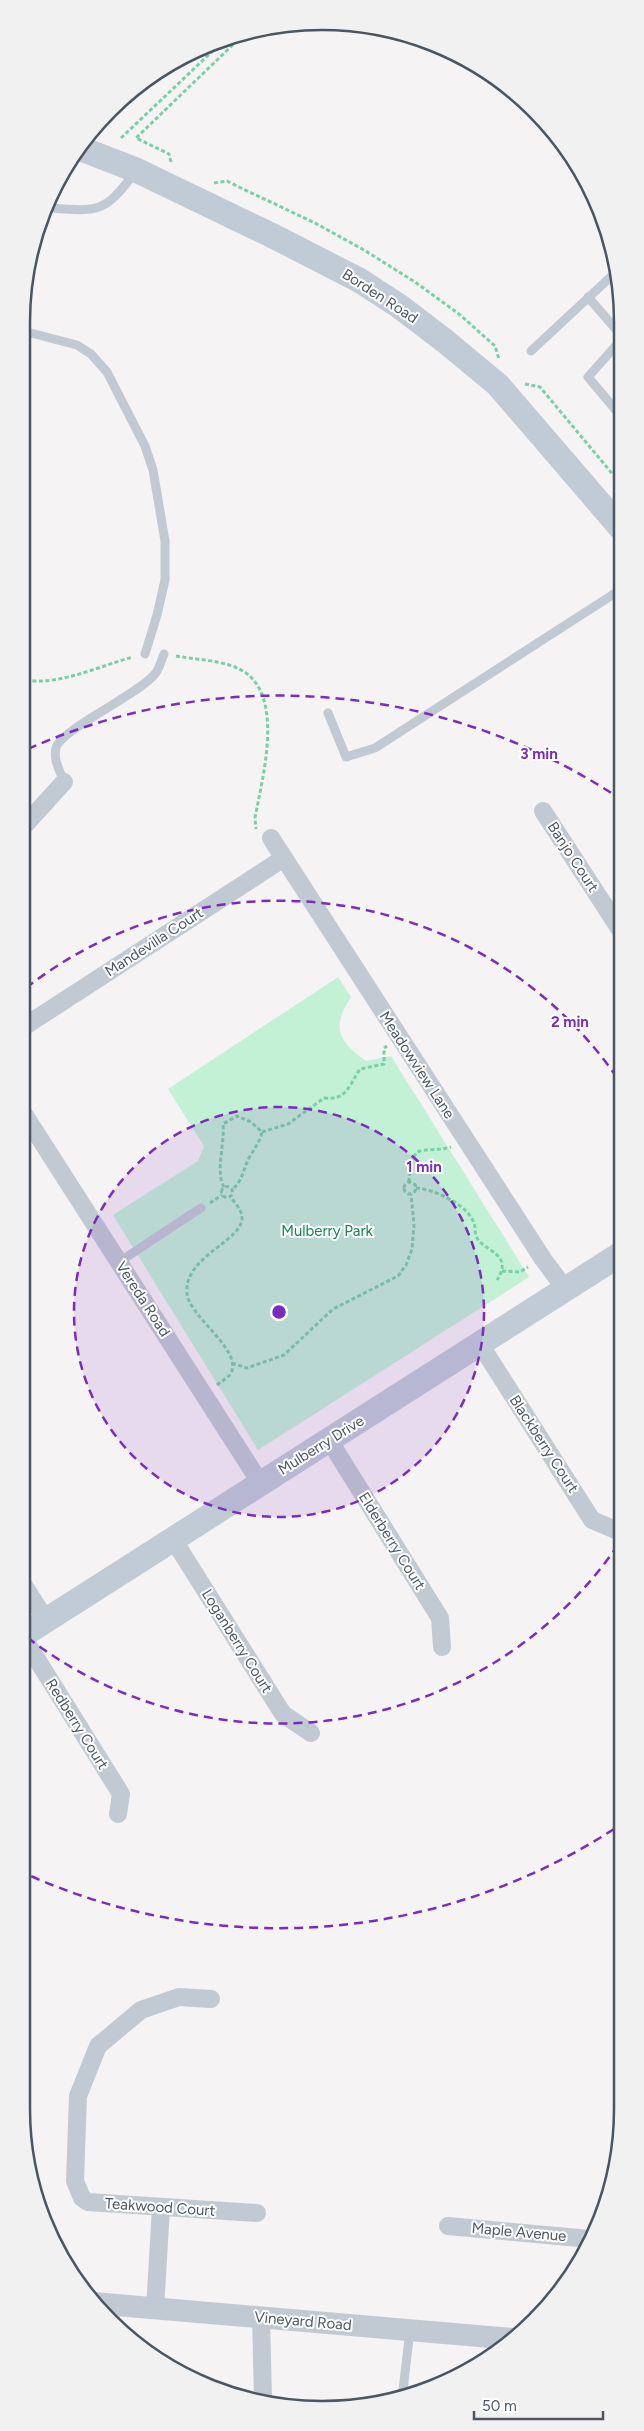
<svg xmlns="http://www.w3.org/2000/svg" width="644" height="2431" font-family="Figtree,sans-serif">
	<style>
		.green { fill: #c3f1d5 }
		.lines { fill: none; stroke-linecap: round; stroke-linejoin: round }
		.path { stroke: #7ad0a6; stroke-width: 3; stroke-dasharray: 4 2.5; stroke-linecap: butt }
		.service { stroke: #c1cad2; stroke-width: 9 }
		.minor { stroke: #c1cad2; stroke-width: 18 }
		.tertiary { stroke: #c1cad2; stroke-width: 22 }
		.secondary { stroke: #c1cbd6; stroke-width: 25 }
		.ring { fill: none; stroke: #7b2cbf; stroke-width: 2.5; stroke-dasharray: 9 6 }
		.labels { text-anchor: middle; stroke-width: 4; stroke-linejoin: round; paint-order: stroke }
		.street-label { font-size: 15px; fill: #4a5661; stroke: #fff }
		.park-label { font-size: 15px; fill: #17864f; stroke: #fff }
		.rim { fill: none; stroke: #4a5661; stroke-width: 2.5 }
		.centre { fill: #7b2cbf; stroke: #fff; stroke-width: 2.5 }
		.ring-label { font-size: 15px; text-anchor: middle; font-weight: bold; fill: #7b2cbf; stroke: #fff; stroke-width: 4; stroke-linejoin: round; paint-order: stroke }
	</style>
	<rect width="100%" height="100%" fill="#f5f3f3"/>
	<path class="green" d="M 338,977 L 351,997 C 331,1028 338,1041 366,1061 L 391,1056 L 529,1277 L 258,1450 L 113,1215 L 198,1161 L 204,1146 L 168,1089 Z"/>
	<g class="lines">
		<path class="path" d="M 121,138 L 218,46
			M 171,162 L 169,154 L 136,138 L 242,36
			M 214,183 L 227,181 L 241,188 L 315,223 L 364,250 L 415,282 L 459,314 L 495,346 L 499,359
			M 525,384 L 540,387 L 620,483
			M 176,656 C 197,660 228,660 246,673 C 284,701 262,779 255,818 L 256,829
			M 26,680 C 59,686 102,665 133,657
			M 262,1132 L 288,1124 L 324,1098 C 347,1101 349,1085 360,1069 L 384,1064 L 384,1048 L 387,1046
			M404 1188a6 6 0 1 1 12 0a6 6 0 1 1-12 0Z
			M 409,1182 L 411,1161 L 417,1152 C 428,1148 439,1151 451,1147
			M221.5 1192a5.5 5.5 0 1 1 11 0a5.5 5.5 0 1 1-11 0Z
			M 224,1187 C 215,1172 225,1144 223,1124 L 237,1116 L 251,1122 L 262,1132 C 260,1142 254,1149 249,1158 C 243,1170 243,1180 232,1190
			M 416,1188 C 434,1189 468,1205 474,1223 C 476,1228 474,1233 477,1238 C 485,1252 514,1254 497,1280
			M 210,1203 L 222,1195
			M 502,1271 L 520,1272 L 528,1267
			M 232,1363 L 247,1368 L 284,1355 L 333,1309 L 398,1276 L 406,1265 L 412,1249 L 414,1225 L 411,1194
			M 217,1385 C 222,1381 228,1378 231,1373 C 243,1350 188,1316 187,1293 C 184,1255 245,1241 242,1216 C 241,1209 234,1202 230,1196"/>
		<path class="service" d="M 50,208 C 101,212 105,212 136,171
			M 588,297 L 620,334
			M 27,332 L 77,345 L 91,354 L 107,372 L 145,446 L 153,470 L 165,541 L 165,580 L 157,615 L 145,654
			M 531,351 L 617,271
			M 620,415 L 588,377 L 620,341
			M 328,713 L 346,757 L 375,748 L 620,590
			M 64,782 C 60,771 53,760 56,748 C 59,731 137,695 154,675 C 159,670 161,661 164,654
			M 119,1262 L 201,1208
			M 402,2399 L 410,2330"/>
		<path class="minor" d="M 543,811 L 619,928
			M 25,825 L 64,782
			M 271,838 L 543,1259 L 566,1290
			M 25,1026 L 284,858
			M 24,1114 L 261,1484
			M 480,1344 L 592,1520 L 618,1531
			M 329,1440 L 440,1618 L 442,1647
			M 173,1539 L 283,1714 L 311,1733
			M 23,1584 L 46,1620
			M 23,1637 L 121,1794 L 118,1814
			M 211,1999 L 179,1997 L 141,2010 L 98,2046 L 78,2096 L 75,2181 L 82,2198 L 88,2202 L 257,2213
			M 448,2226 L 590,2239
			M 155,2309 L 161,2208
			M 261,2317 L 263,2399"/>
		<path class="tertiary" d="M 93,2303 L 513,2339"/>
		<path class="secondary" d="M 79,148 L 136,170 L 271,235 L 359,280 L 399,306 L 445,341 L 498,385 L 620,527
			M 23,1635 L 619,1255"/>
	</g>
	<circle cx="279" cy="1312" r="205" fill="#7b2cbf" fill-opacity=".12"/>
	<g class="ring">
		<circle cx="279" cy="1312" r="205"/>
		<path d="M618 1545A411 411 0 0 1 23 1634M26 988A411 411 0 0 1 618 1079"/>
		<path d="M614 1829A616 616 0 0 1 24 1873M28 749A616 616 0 0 1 619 798"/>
	</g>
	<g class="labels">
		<g class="street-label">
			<text transform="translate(380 296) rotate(33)" y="5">Borden Road</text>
			<text transform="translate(573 857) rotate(57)" y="5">Banjo Court</text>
			<text transform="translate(154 942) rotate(-33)" y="5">Mandevilla Court</text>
			<text transform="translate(417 1065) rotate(57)" y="5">Meadowview Lane</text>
			<text transform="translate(143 1299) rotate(57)" y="5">Vereda Road</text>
			<text transform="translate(544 1444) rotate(57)" y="5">Blackberry Court</text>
			<text transform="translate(321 1445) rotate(-32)" y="5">Mulberry Drive</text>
			<text transform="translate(392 1541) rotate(58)" y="5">Elderberry Court</text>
			<text transform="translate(237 1641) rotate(58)" y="5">Loganberry Court</text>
			<text transform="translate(77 1724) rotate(58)" y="5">Redberry Court</text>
			<text transform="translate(160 2207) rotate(4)" y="5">Teakwood Court</text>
			<text transform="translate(519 2232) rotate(5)" y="5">Maple Avenue</text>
			<text transform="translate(303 2321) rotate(5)" y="5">Vineyard Road</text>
		</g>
		<g class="park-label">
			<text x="327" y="1236">Mulberry Park</text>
		</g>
	</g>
	<path d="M0 0H644V2431H0ZM322 30H322A292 292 0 0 1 614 322V2109A292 292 0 0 1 322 2401H322A292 292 0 0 1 30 2109V322A292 292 0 0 1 322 30Z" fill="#f1f1f2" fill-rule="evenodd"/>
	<path class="rim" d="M322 30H322A292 292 0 0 1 614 322V2109A292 292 0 0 1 322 2401H322A292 292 0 0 1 30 2109V322A292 292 0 0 1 322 30Z"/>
	<circle cx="279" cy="1312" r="8" class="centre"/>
	<g class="ring-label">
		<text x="539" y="759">3 min</text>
		<text x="570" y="1027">2 min</text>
		<text x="424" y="1172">1 min</text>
	</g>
	<path d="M474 2411v8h129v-8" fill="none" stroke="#4a5661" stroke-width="2.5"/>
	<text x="482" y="2411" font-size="15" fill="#4a5661" stroke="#ffffff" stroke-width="4" paint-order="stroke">50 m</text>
</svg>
